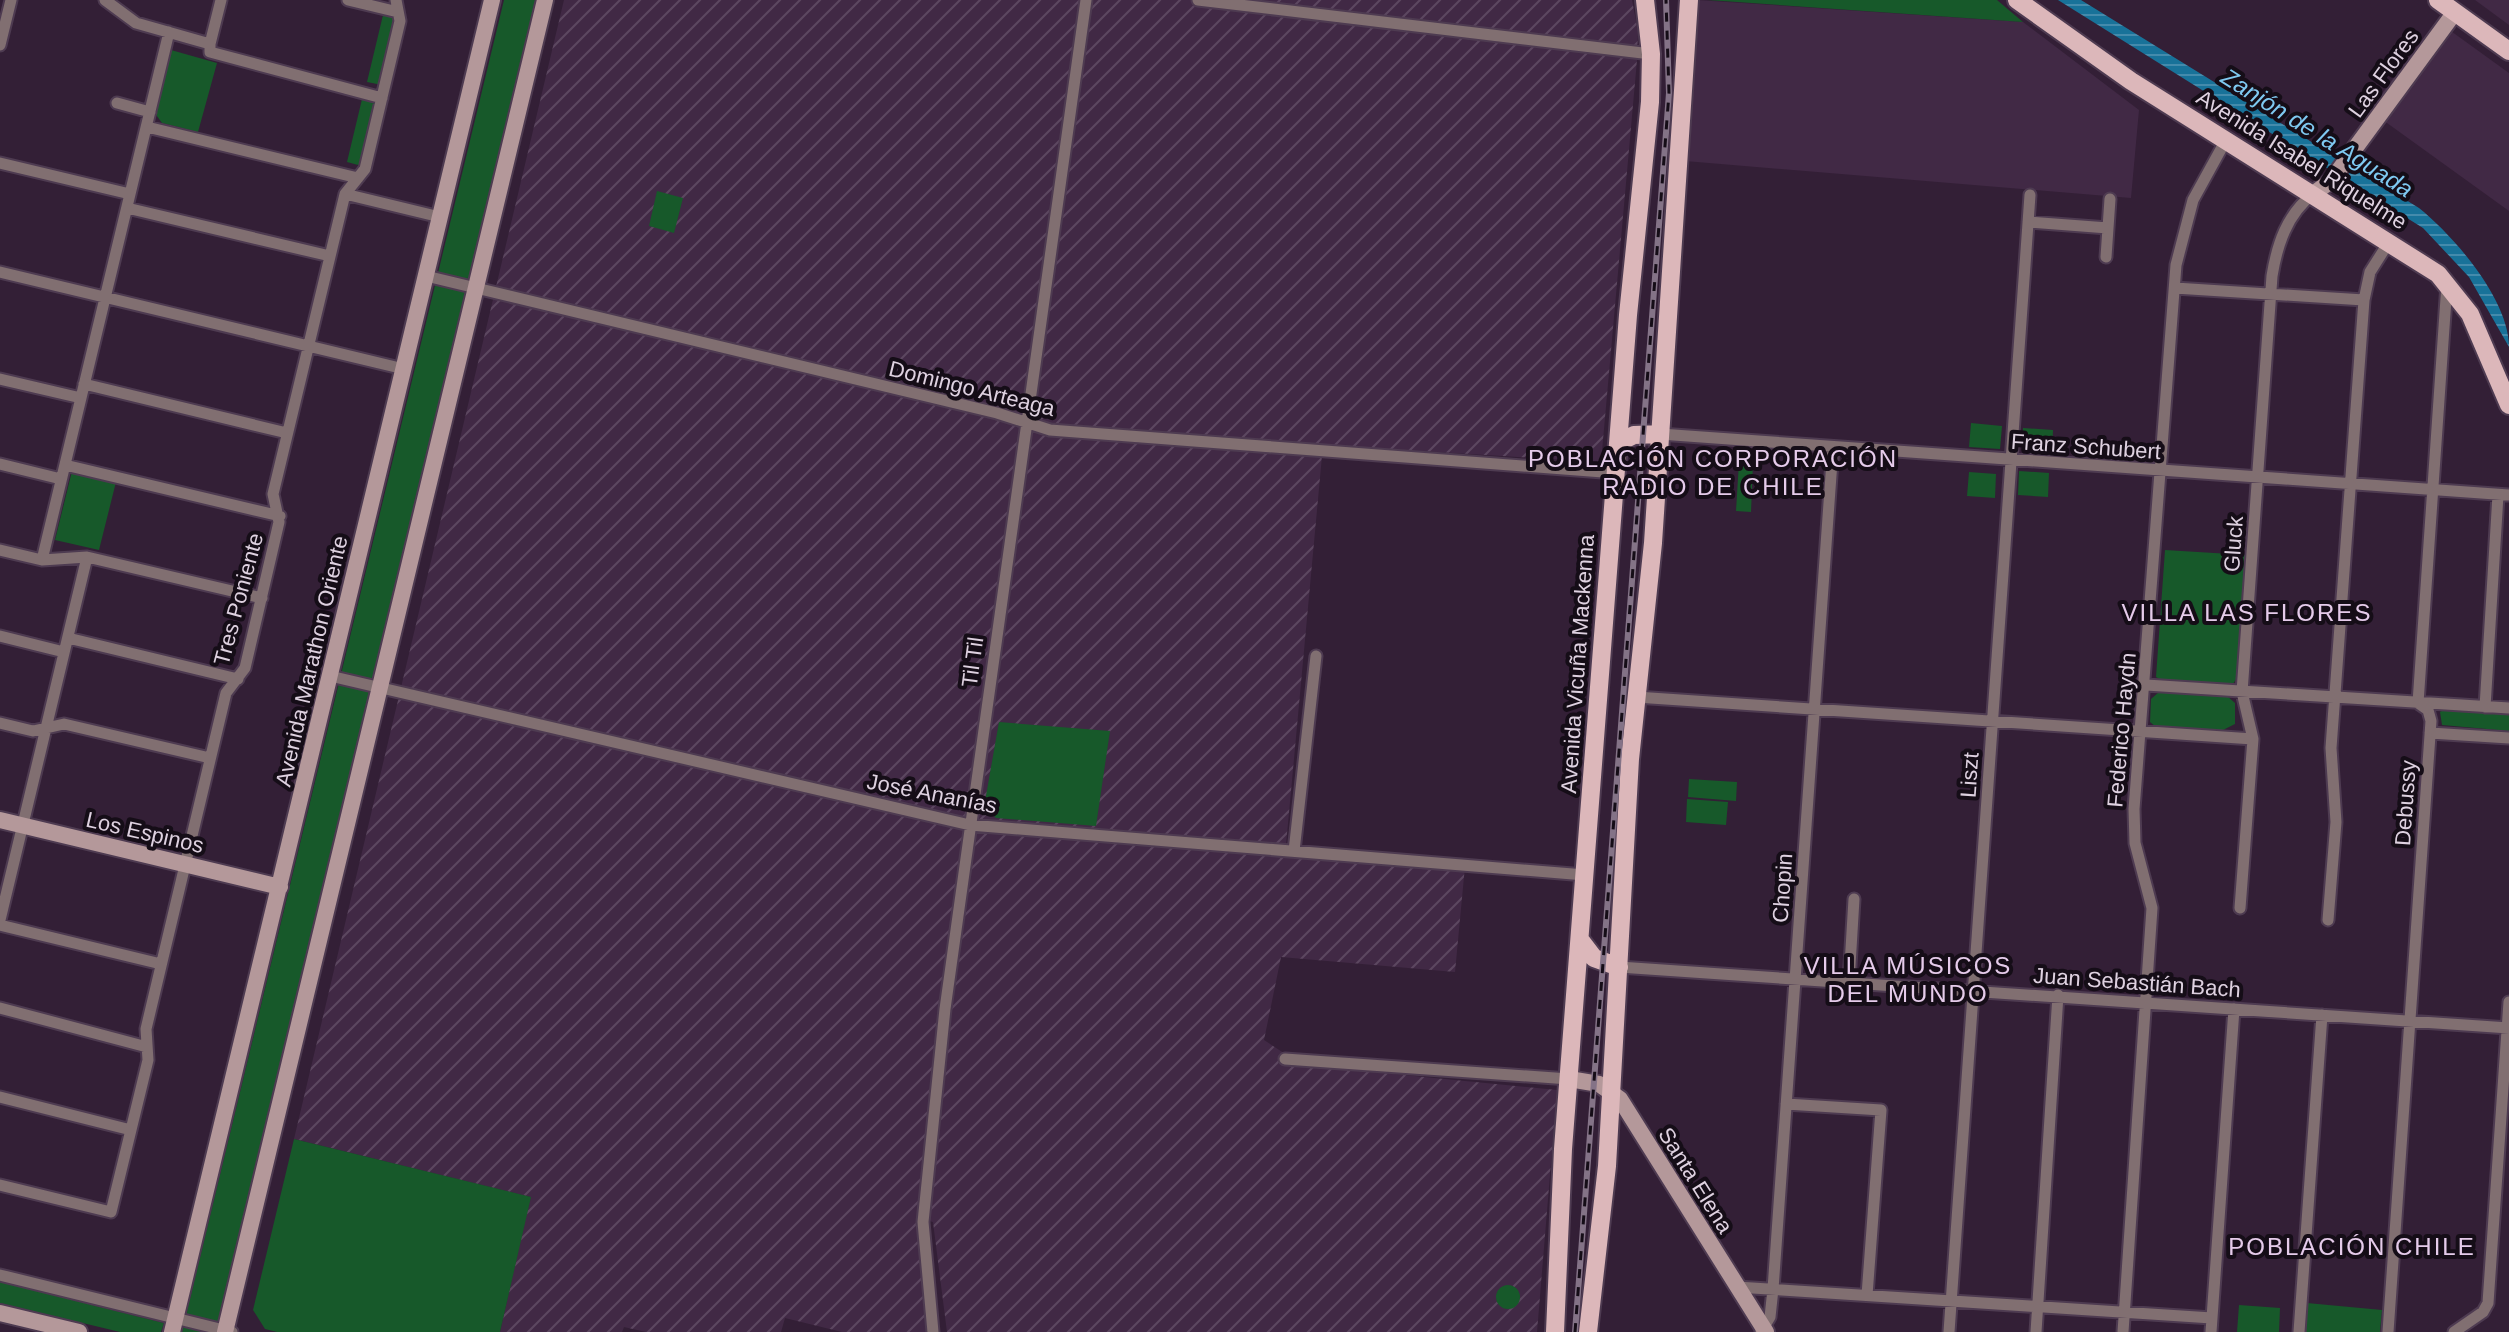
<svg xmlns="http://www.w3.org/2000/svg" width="2509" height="1332" font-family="Helvetica,sans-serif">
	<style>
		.built { fill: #412945 }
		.industrial { fill: url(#industrial-furrows) }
		.green { fill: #17592a }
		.water { fill: url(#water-rules) }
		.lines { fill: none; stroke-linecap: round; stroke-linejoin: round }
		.street-casing { stroke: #4e3b51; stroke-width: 15 }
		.secondary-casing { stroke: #4e3b51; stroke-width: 20 }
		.primary-casing { stroke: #4e3b51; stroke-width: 22 }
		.street { stroke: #816f71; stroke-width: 11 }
		.secondary { stroke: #b4989a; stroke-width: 16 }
		.primary { stroke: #dcb7ba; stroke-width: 18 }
		.rail-casing { stroke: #847387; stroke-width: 6 }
		.rail { stroke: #150d17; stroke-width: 3; stroke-dasharray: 9; stroke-linecap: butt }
		.labels { text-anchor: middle; stroke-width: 8; stroke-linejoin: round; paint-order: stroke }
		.street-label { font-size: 22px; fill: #ded1e0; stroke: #150d17 }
		.water-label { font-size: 24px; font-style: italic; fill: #7fc9f1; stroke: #150d17 }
		.neighbourhood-label { font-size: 24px; letter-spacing: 2px; fill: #e5cbea; stroke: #150d17 }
	</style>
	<defs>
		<pattern id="industrial-furrows" width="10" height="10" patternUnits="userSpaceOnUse" patternTransform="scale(2)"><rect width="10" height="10" fill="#412945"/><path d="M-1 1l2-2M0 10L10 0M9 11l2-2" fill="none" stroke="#5c4760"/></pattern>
		<pattern id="water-rules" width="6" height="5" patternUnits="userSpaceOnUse" patternTransform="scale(2)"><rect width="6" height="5" fill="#187299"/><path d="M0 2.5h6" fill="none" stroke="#448bac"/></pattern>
	</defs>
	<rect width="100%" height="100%" fill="#331f36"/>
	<path class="built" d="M 1697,0 L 2023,22 L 2139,110 L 2131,198 L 1685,161 Z
		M 2475,0 L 2509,0 L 2509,25 Z
		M 2437,21 L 2509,73 L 2509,211 L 2369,110 Z"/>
	<path class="industrial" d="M 564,0 L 1632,0 L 1638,31 L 1637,60 L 1601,462 L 1323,445 L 1286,845 L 1465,866 L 1455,972 L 1281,957 L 1264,1040 L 1302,1065 L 1557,1090 L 1537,1332 L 947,1332 L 933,1222 L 916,1217 L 928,1332 L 842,1332 L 785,1318 L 781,1332 L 646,1332 L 624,1327 L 622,1332 L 500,1332 L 530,1197 L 294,1139 Z"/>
	<path class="green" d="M 504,0 L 540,0 L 220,1332 L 182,1332 Z
		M 1708,0 L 1997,0 L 2023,22 Z
		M 383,15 L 394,17 L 397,24 L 382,85 L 367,82 Z
		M 171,50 L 217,63 L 198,132 L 162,123 L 154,112 Z
		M 363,95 L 378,99 L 363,160 L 358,165 L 347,162 Z
		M 657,191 L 683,198 L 674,233 L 649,226 Z
		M 1971,423 L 2002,426 L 2000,449 L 1969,447 Z
		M 2023,428 L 2053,430 L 2052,453 L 2022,452 Z
		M 1739,462 L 1753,463 L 1751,512 L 1736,511 Z
		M 72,471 L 116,482 L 99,550 L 55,540 Z
		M 2019,471 L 2049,473 L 2048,497 L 2018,495 Z
		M 1969,472 L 1996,474 L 1995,498 L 1967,496 Z
		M 2165,550 L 2247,555 L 2238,676 L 2233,684 L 2163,681 L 2156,677 Z
		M 2159,692 L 2227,696 L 2235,703 L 2235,724 L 2219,732 L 2156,727 L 2150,722 L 2151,699 Z
		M 2447,708 L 2509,712 L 2509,731 L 2442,725 L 2440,712 Z
		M 999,722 L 1110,731 L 1096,826 L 996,818 L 984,807 Z
		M 1689,779 L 1737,782 L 1736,801 L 1688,797 Z
		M 1687,799 L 1728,802 L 1726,825 L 1686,822 Z
		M 294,1139 L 531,1197 L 500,1332 L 277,1332 L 265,1329 L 253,1310 Z
		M 0,1282 L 164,1323 L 161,1332 L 120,1332 L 0,1303 Z
		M1496 1297a12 12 0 1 1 24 0a12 12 0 1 1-24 0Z
		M 2307,1303 L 2382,1310 L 2380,1332 L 2305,1332 Z
		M 2239,1305 L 2280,1308 L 2279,1332 L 2237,1332 Z"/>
	<path class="water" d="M 2058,0 L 2081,0 L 2419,208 C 2455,237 2509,300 2509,347 L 2469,277 L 2423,228 Z"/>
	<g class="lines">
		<g class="street-casing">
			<path id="street" d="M 105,0 L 136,23 L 210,44
				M 348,0 L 398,12
				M 1198,0 L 1651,54
				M 210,44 L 210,52 L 382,98
				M 210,44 L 221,0
				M 0,45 L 11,0
				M 117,103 L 150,112
				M 147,127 L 358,178
				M 0,163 L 130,194
				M 345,194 L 440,217
				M 127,208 L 330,256
				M 2028,222 L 2108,228
				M 2106,257 L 2110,199
				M 0,272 L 404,369
				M 426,276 L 997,413 L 1050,430 L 1616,473
				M 2175,288 L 2364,300
				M 0,379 L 81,398
				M 84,384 L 287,433
				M 1660,434 L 2509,495
				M 0,464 L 61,479
				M 65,465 L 280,516
				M 0,550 L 42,560 L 87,557 L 262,598
				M 42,560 L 169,32
				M 0,636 L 64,652
				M 68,638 L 238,679
				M 330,676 L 970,825 L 1585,875
				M 2146,685 L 2509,708
				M 1636,697 L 2253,739
				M 2418,703 L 2447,284
				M 2485,707 L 2498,495
				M 0,723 L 33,731 L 64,724 L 210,758
				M 2430,733 L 2509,738
				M 1294,851 L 1316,656
				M 2240,908 L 2253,739 L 2242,692 L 2272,276 C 2277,245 2287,214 2313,194
				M 0,920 L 87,557
				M 2328,920 L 2336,822 L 2331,748 L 2364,300 L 2370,272 L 2389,242
				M 0,925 L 161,964
				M 1619,967 L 2509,1028
				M 1849,982 L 1854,899
				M 0,1008 L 147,1047
				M 1285,1059 L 1569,1079
				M 0,1097 L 131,1130
				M 1786,1104 L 1881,1110 L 1867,1295
				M 0,1185 L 111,1212 L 148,1060 L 146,1029 L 226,693 L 245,668 L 279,522 L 273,494 L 345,194 L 365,169 L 400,21 L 396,0
				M 0,1275 L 232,1332
				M 1737,1287 L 2212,1318
				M 933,1332 L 923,1222 L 945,1009 L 1086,0
				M 1761,1332 L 1770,1317 L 1773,1289 L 1833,447
				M 1949,1332 L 2030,195
				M 2036,1332 L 2058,995
				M 2123,1332 L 2152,908 L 2135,843 L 2134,809 L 2176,265 L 2193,200 L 2226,140
				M 2211,1332 L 2234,1009
				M 2299,1332 L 2322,1015
				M 2388,1332 L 2431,721 L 2428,710 L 2418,703
				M 2454,1332 L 2483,1312 L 2488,1303 L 2509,1002"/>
		</g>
		<g class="secondary-casing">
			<path id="secondary" d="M 2313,194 L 2331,181 L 2455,12
				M 0,820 L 280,887
				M 1569,1079 L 1599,1084 L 1620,1099 L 1766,1332
				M 0,1313 L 79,1332
				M 172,1332 L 492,0
				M 225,1332 L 545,0"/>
		</g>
		<g class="primary-casing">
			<path id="primary" d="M 2017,0 L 2131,81 L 2438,274 L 2470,314 L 2509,405
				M 2438,0 L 2509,51
				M 1618,443 L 1634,435 L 1660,434
				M 1581,941 L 1594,958 L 1619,967
				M 1555,1332 L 1563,1149 L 1628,315 L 1650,102 L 1651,54 L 1645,0
				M 1588,1332 L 1607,1166 L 1630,759 L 1653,543 L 1689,0"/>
		</g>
		<use href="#street" class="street"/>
		<use href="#secondary" class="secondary"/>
		<use href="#primary" class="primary"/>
		<g class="rail-casing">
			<path id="rail" d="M 1575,1332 L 1669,93 L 1666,0"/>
		</g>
		<use href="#rail" class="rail"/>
	</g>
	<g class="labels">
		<g class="street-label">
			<text transform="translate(2383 73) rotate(-54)" y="8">Las Flores</text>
			<text transform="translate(2302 159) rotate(32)" y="8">Avenida Isabel Riquelme</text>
			<text transform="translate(972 388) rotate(14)" y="8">Domingo Arteaga</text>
			<text transform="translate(2086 446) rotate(4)" y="8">Franz Schubert</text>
			<text transform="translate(2233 544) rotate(-86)" y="8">Gluck</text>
			<text transform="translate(238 599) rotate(-75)" y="8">Tres Poniente</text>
			<text transform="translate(311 661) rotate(-77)" y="8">Avenida Marathon Oriente</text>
			<text transform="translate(972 662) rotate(-82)" y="8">Til Til</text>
			<text transform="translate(1577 664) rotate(-86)" y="8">Avenida Vicuña Mackenna</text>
			<text transform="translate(2121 730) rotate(-85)" y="8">Federico Haydn</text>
			<text transform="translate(1969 775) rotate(-86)" y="8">Liszt</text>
			<text transform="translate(932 793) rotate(11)" y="8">José Ananías</text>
			<text transform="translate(2405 803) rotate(-86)" y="8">Debussy</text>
			<text transform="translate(145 832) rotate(13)" y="8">Los Espinos</text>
			<text transform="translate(1782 888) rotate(-86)" y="8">Chopin</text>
			<text transform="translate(2137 982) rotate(4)" y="8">Juan Sebastián Bach</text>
			<text transform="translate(1696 1180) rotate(58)" y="8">Santa Elena</text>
		</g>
		<g class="water-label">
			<text transform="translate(2317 133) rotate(32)" y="8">Zanjón de la Aguada</text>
		</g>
		<g class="neighbourhood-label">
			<text x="1713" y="467">POBLACIÓN CORPORACIÓN<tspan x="1713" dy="28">RADIO DE CHILE</tspan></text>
			<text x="2247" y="621">VILLA LAS FLORES</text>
			<text x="1908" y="974">VILLA MÚSICOS<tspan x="1908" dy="28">DEL MUNDO</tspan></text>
			<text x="2352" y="1255">POBLACIÓN CHILE</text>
		</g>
	</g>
</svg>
